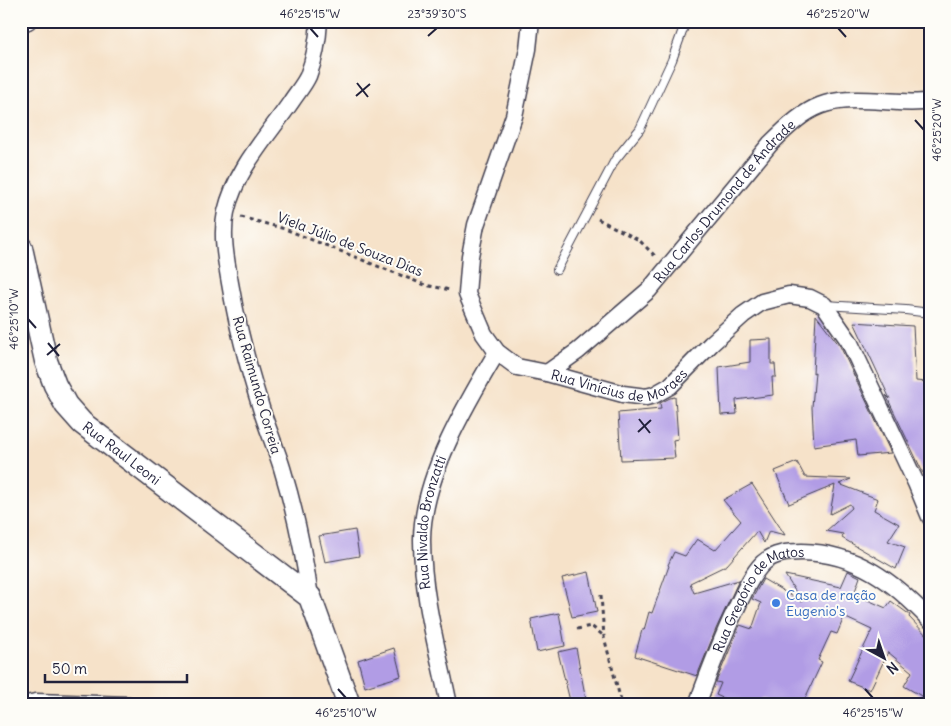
<svg xmlns="http://www.w3.org/2000/svg" width="951" height="726" font-family="Delius,sans-serif">
	<style>
		.building { fill: #b19ce5 }
		.lines { fill: none; stroke-linecap: round; stroke-linejoin: round }
		.lane-casing { stroke: #423f50; stroke-width: 10 }
		.street-casing { stroke: #423f50; stroke-width: 19 }
		.secondary-casing { stroke: #423f50; stroke-width: 25 }
		.path { stroke: #423f50; stroke-width: 3; stroke-dasharray: 4 4; stroke-linecap: butt }
		.lane { stroke: #fff; stroke-width: 8 }
		.street { stroke: #fff; stroke-width: 16 }
		.secondary { stroke: #fff; stroke-width: 22 }
		.ticks { fill: none; stroke: #22223b; stroke-width: 2 }
		.shop-dot { fill: #3f7fe0; stroke: #fdfcf7; stroke-width: 2 }
		.labels { text-anchor: middle; stroke-width: 4; stroke-linejoin: round; paint-order: stroke }
		.street-label { font-size: 14px; fill: #22223b; stroke: #fdfcf7 }
		.shop-label { font-size: 14px; fill: #366cbe; stroke: #fdfcf7; text-anchor: start }
		.neatline { fill: none; stroke: #22223b; stroke-width: 2 }
		.ticks-label { font-size: 12px; text-anchor: middle; fill: #22223b }
	</style>
	<rect width="100%" height="100%" fill="#fdfcf7"/>
	<filter id="ink" filterUnits="userSpaceOnUse"><feTurbulence type="fractalNoise" baseFrequency=".02" numOctaves="2"/><feDisplacementMap in="SourceGraphic" scale="10" xChannelSelector="R" yChannelSelector="G"/><feConvolveMatrix kernelMatrix="1 2 1 2 8 2 1 2 1" color-interpolation-filters="sRGB"/></filter>
	<filter id="wash" filterUnits="userSpaceOnUse"><feTurbulence type="fractalNoise" baseFrequency=".0096" numOctaves="4" result="noise"/><feDisplacementMap in="SourceGraphic" scale="20" xChannelSelector="R" yChannelSelector="G"/><feGaussianBlur stdDeviation="1.12" result="paint"/><feColorMatrix in="noise" values="0 0 0 0 0 0 0 0 0 0 0 0 0 0 0 0 0 1.4 0 .05"/><feComposite in="paint" operator="in"/></filter>
	<g filter="url(#wash)">
		<rect width="100%" height="100%" fill="#f6e2c9"/>
		<g id="blocks">
			<path class="building" d="M 816,315 L 840,346 L 891,453 L 858,456 L 856,440 L 814,446 L 812,407 L 815,372 L 813,373 Z
				M 854,322 L 913,326 L 916,381 L 927,382 L 927,401 L 930,401 L 930,473 L 923,473 L 886,395 L 890,399 Z
				M 771,339 L 771,364 L 775,364 L 776,377 L 772,377 L 773,395 L 736,400 L 737,414 L 721,415 L 719,367 L 750,362 L 750,340 Z
				M 675,397 L 678,439 L 673,440 L 675,458 L 621,460 L 618,413 L 661,409 L 660,403 L 670,398 Z
				M 797,462 L 805,477 L 851,479 L 839,484 L 878,499 L 874,510 L 899,524 L 888,541 L 905,547 L 896,569 L 842,538 L 843,534 L 826,531 L 852,508 L 850,504 L 830,514 L 835,485 L 789,504 L 775,471 Z
				M 752,484 L 785,535 L 769,531 L 764,543 L 757,531 L 727,565 L 690,583 L 694,593 L 739,580 L 716,629 L 697,676 L 635,656 L 642,630 L 644,630 L 649,612 L 652,613 L 669,566 L 668,565 L 674,552 L 685,556 L 697,539 L 715,550 L 741,521 L 723,500 Z
				M 355,530 L 359,556 L 325,562 L 319,536 Z
				M 848,571 L 860,577 L 854,594 L 886,608 L 891,601 L 910,615 L 909,617 L 930,639 L 930,701 L 904,686 L 912,672 L 888,652 L 870,690 L 848,681 L 872,630 L 844,617 L 837,634 L 831,632 L 818,660 L 822,662 L 802,705 L 775,705 L 761,698 L 758,705 L 738,705 L 716,695 L 721,683 L 716,682 L 740,625 L 752,629 L 761,603 L 752,599 L 763,579 L 802,602 L 785,575 L 841,587 Z
				M 589,572 L 597,612 L 572,617 L 562,578 Z
				M 559,613 L 565,646 L 537,652 L 531,619 Z
				M 394,648 L 401,676 L 365,687 L 358,660 Z
				M 576,648 L 587,705 L 571,705 L 558,652 Z"/>
		</g>
	</g>
	<g filter="url(#ink)">
		<use href="#blocks" fill-opacity="0" stroke="#423f50" stroke-width="1"/>
		<g class="lines">
			<g class="lane-casing">
				<path id="lane" d="M 557,270 L 615,160 L 640,129 L 672,60 L 686,21
					M 825,305 L 906,310 L 930,313"/>
			</g>
			<g class="street-casing">
				<g id="street">
					<path id="s1" d="M 531,21 L 528,49 L 514,116 L 476,225 L 470,256 L 467,294 L 484,334 L 497,352 L 517,367 L 547,373 L 623,394 L 646,397 L 654,395 L 670,386 L 711,344 L 743,315 L 762,302 L 789,295 L 810,298 L 824,305 L 849,341 L 916,483 L 930,517"/>
					<path d="M 21,23 L 28,21"/>
					<path id="s2" d="M 547,373 L 578,351 L 649,290 L 770,144 C 811,103 825,97 883,101 C 899,102 914,104 930,101"/>
					<path d="M 310,597 C 304,553 295,511 282,468 C 276,448 267,428 261,408 C 248,367 237,325 230,283 C 226,260 221,235 226,212 C 236,169 267,137 291,102 C 296,94 304,85 308,76 C 315,58 318,40 319,21"/>
					<path d="M 21,705 L 36,702 L 129,705"/>
					<path id="s3" d="M 449,705 C 438,651 422,596 422,540 C 422,478 466,404 497,352"/>
					<path id="s4" d="M 697,705 C 709,672 721,640 736,609 C 743,594 751,575 763,563 C 774,553 788,552 802,552 C 857,553 894,582 930,620"/>
				</g>
			</g>
			<g class="secondary-casing">
				<g id="secondary">
					<path id="s5" d="M 21,248 L 46,361 L 55,385 L 66,405 L 82,423 L 310,597 L 349,705"/>
				</g>
			</g>
			<path class="path" d="M 241,217 L 285,229 L 425,285 L 450,290
				M 598,219 L 639,240 L 655,256
				M 601,595 L 604,637 L 622,705
				M 577,629 L 591,626 L 604,636"/>
			<use href="#lane" class="lane"/>
			<use href="#street" class="street"/>
			<use href="#secondary" class="secondary"/>
		</g>
	</g>
	<path class="ticks" d="M 310,28 L 318,37M 838,28 L 846,37M 428,36 L 437,28M 357,83 L 368,97M 356,96 L 370,84M 915,120 L 924,130M 28,319 L 36,328M 48,343 L 59,356M 47,355 L 60,344M 639,419 L 650,433M 638,432 L 651,420M 338,689 L 346,698M 865,689 L 873,698"/>
	<circle class="shop-dot" cx="776" cy="603" r="5"/>
	<g class="labels">
		<g class="street-label">
			<text dy="5" stroke="none"><textPath href="#s2" startOffset="248">Rua Carlos Drumond de Andrade</textPath></text>
			<text transform="translate(350 244) rotate(21)" y="5">Viela Júlio de Souza Dias</text>
			<text dy="5" stroke="none"><textPath href="#s1" startOffset="480">Rua Vinícius de Moraes</textPath></text>
			<text transform="translate(257 385) rotate(74)" y="5">Rua Raimundo Correia</text>
			<text dy="5" stroke="none"><textPath href="#s5" startOffset="238">Rua Raul Leoni</textPath></text>
			<text dy="5" stroke="none"><textPath href="#s3" startOffset="186">Rua Nivaldo Bronzatti</textPath></text>
			<text dy="5" stroke="none"><textPath href="#s4" startOffset="129">Rua Gregório de Matos</textPath></text>
		</g>
		<g class="shop-label">
			<text x="786" y="600">Casa de ração<tspan x="786" dy="16">Eugenio's</tspan></text>
		</g>
	</g>
	<rect width="951" height="726" fill="none" stroke="#fdfcf7" stroke-width="55"/>
	<g transform="translate(884 658) rotate(140)" stroke="#fdfcf7" stroke-width="4" paint-order="stroke">
	<path d="M0-4L9 19L0 12L-9 19Z" fill="#22223b"/>
	<text y="-8" font-size="14" font-weight="bold" text-anchor="middle" fill="#22223b">N</text>
	</g>
	<path d="M45 674v8h142v-8" fill="none" stroke="#22223b" stroke-width="2.5"/>
	<text x="52" y="674" font-size="15" fill="#22223b" stroke="#fdfcf7" stroke-width="4" paint-order="stroke">50 m</text>
	<rect x="28" y="28" width="896" height="670" class="neatline"/>
	<g class="ticks-label">
		<text x="310" y="18">46°25'15"W</text>
		<text x="437" y="18">23°39'30"S</text>
		<text x="838" y="18">46°25'20"W</text>
		<text transform="translate(937 130) rotate(-90)" y="4">46°25'20"W</text>
		<text transform="translate(14 319) rotate(-90)" y="4">46°25'10"W</text>
		<text x="346" y="717">46°25'10"W</text>
		<text x="873" y="717">46°25'15"W</text>
	</g>
</svg>
